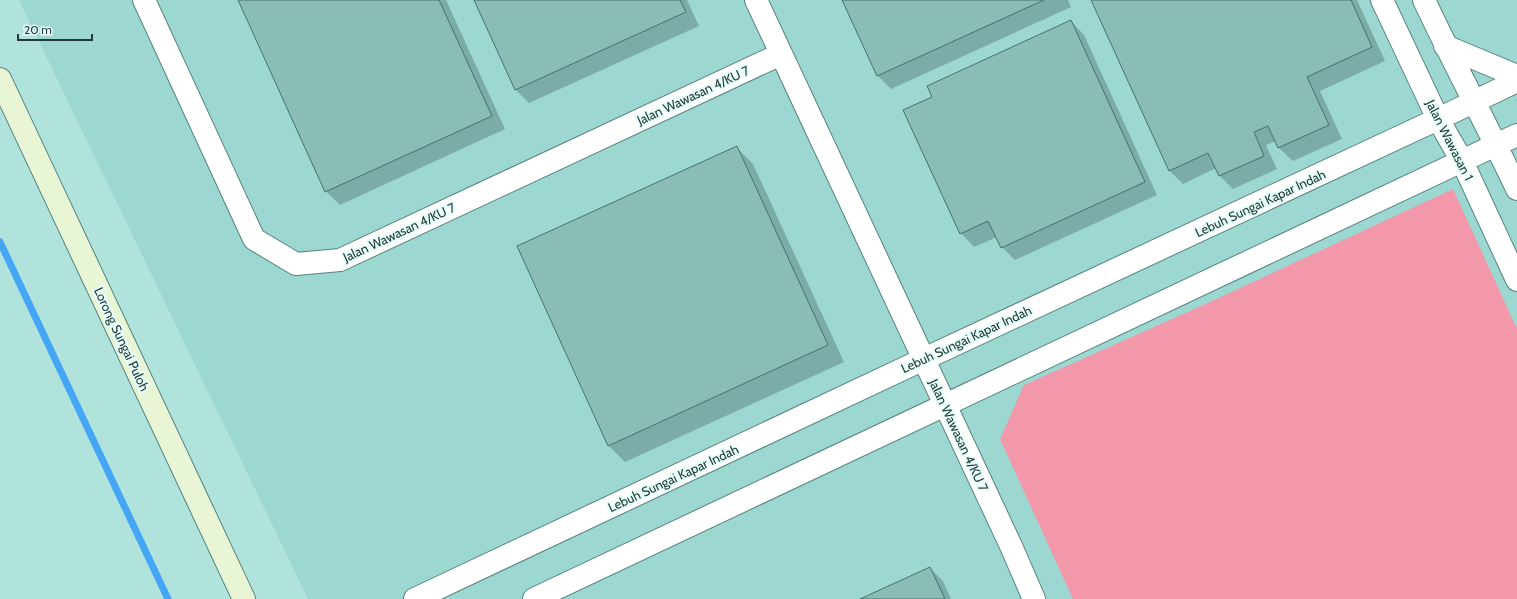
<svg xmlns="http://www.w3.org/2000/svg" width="1517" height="599" font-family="Cabin,sans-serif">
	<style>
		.built { fill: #9cd7d1 }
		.green { fill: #f398aa }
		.shadow { fill: #0003 }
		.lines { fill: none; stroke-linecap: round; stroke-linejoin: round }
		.stream { stroke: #45a6f5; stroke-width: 7 }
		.building { fill: #8bbdb7; stroke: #43726d }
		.street-casing { stroke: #54837e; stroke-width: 24 }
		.secondary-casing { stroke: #54837e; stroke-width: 24 }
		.street { stroke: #fff; stroke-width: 22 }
		.secondary { stroke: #e9f6d5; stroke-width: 22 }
		.labels { text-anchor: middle; stroke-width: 4; stroke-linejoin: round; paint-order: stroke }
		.street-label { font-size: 13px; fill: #253937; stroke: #e5fefb }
	</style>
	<rect width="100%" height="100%" fill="#b1e3dd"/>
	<path class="built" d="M 19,0 L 1517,0 L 1517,599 L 308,599 Z"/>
	<path class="green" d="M 1453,189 L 1517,329 L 1517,599 L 1073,599 L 1000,439 L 1024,385 L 1210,302 Z"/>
	<path class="shadow" d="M 239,0 L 446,0 L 505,129 L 340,205 L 326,191 Z
		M 475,0 L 687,0 L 699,26 L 529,103 L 516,90 Z
		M 843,0 L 1068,0 L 1071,7 L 891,89 L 878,76 Z
		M 1092,0 L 1357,0 L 1385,61 L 1320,91 L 1342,139 L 1293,161 L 1279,148 L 1276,141 L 1266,145 L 1277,169 L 1233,189 L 1220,176 L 1216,168 L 1183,184 L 1169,170 Z
		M 1071,21 L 1084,35 L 1157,195 L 1015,260 L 1002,247 L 997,237 L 974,247 L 961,233 L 933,97 Z
		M 736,147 L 753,164 L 844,362 L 625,462 L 608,445 Z
		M 930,568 L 943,581 L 951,599 L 863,599 Z"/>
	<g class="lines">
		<path class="stream" d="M 0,242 L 168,599"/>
	</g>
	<path class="building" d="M 238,0 L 439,0 L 492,116 L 325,192 Z
		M 474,0 L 680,0 L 686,12 L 515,90 Z
		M 842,0 L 1044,0 L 877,76 Z
		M 1091,0 L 1351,0 L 1372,47 L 1307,77 L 1329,125 L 1278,148 L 1268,126 L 1254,132 L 1264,156 L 1219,176 L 1208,153 L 1169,171 Z
		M 1071,20 L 1145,182 L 1001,248 L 988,221 L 960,234 L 903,110 L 932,97 L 927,86 Z
		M 737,146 L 828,345 L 608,446 L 517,246 Z
		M 930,567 L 945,599 L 860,599 Z"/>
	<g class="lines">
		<g class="street-casing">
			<path id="street" d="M 144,0 L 254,239 L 296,264 L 340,260 L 781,54
				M 756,0 L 1011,546 L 1034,599
				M 1382,0 L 1438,119 L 1462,161 L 1517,280
				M 1424,0 C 1454,64 1487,125 1517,189
				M 1445,46 L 1517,76
				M 415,599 L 924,359 L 1438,119 L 1517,81
				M 534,599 L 1517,135"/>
		</g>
		<g class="secondary-casing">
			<path id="secondary" d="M 0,79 L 244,599"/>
		</g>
		<use href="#street" class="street"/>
		<use href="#secondary" class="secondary"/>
	</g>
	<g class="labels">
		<g class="street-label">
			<text transform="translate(693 95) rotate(-25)" y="5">Jalan Wawasan 4/KU 7</text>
			<text transform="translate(1450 140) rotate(63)" y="5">Jalan Wawasan 1</text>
			<text transform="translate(1260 203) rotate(-25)" y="5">Lebuh Sungai Kapar Indah</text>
			<text transform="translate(399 232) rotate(-25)" y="5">Jalan Wawasan 4/KU 7</text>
			<text transform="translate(122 339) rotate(65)" y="5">Lorong Sungai Puloh</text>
			<text transform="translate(966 339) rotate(-25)" y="5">Lebuh Sungai Kapar Indah</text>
			<text transform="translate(959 435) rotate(65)" y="5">Jalan Wawasan 4/KU 7</text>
			<text transform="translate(673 478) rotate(-25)" y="5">Lebuh Sungai Kapar Indah</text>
		</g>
	</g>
	<path d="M18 34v6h74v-6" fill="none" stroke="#253937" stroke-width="2"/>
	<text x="24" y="34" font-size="12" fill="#253937" stroke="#e5fefb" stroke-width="3" paint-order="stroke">20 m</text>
</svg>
